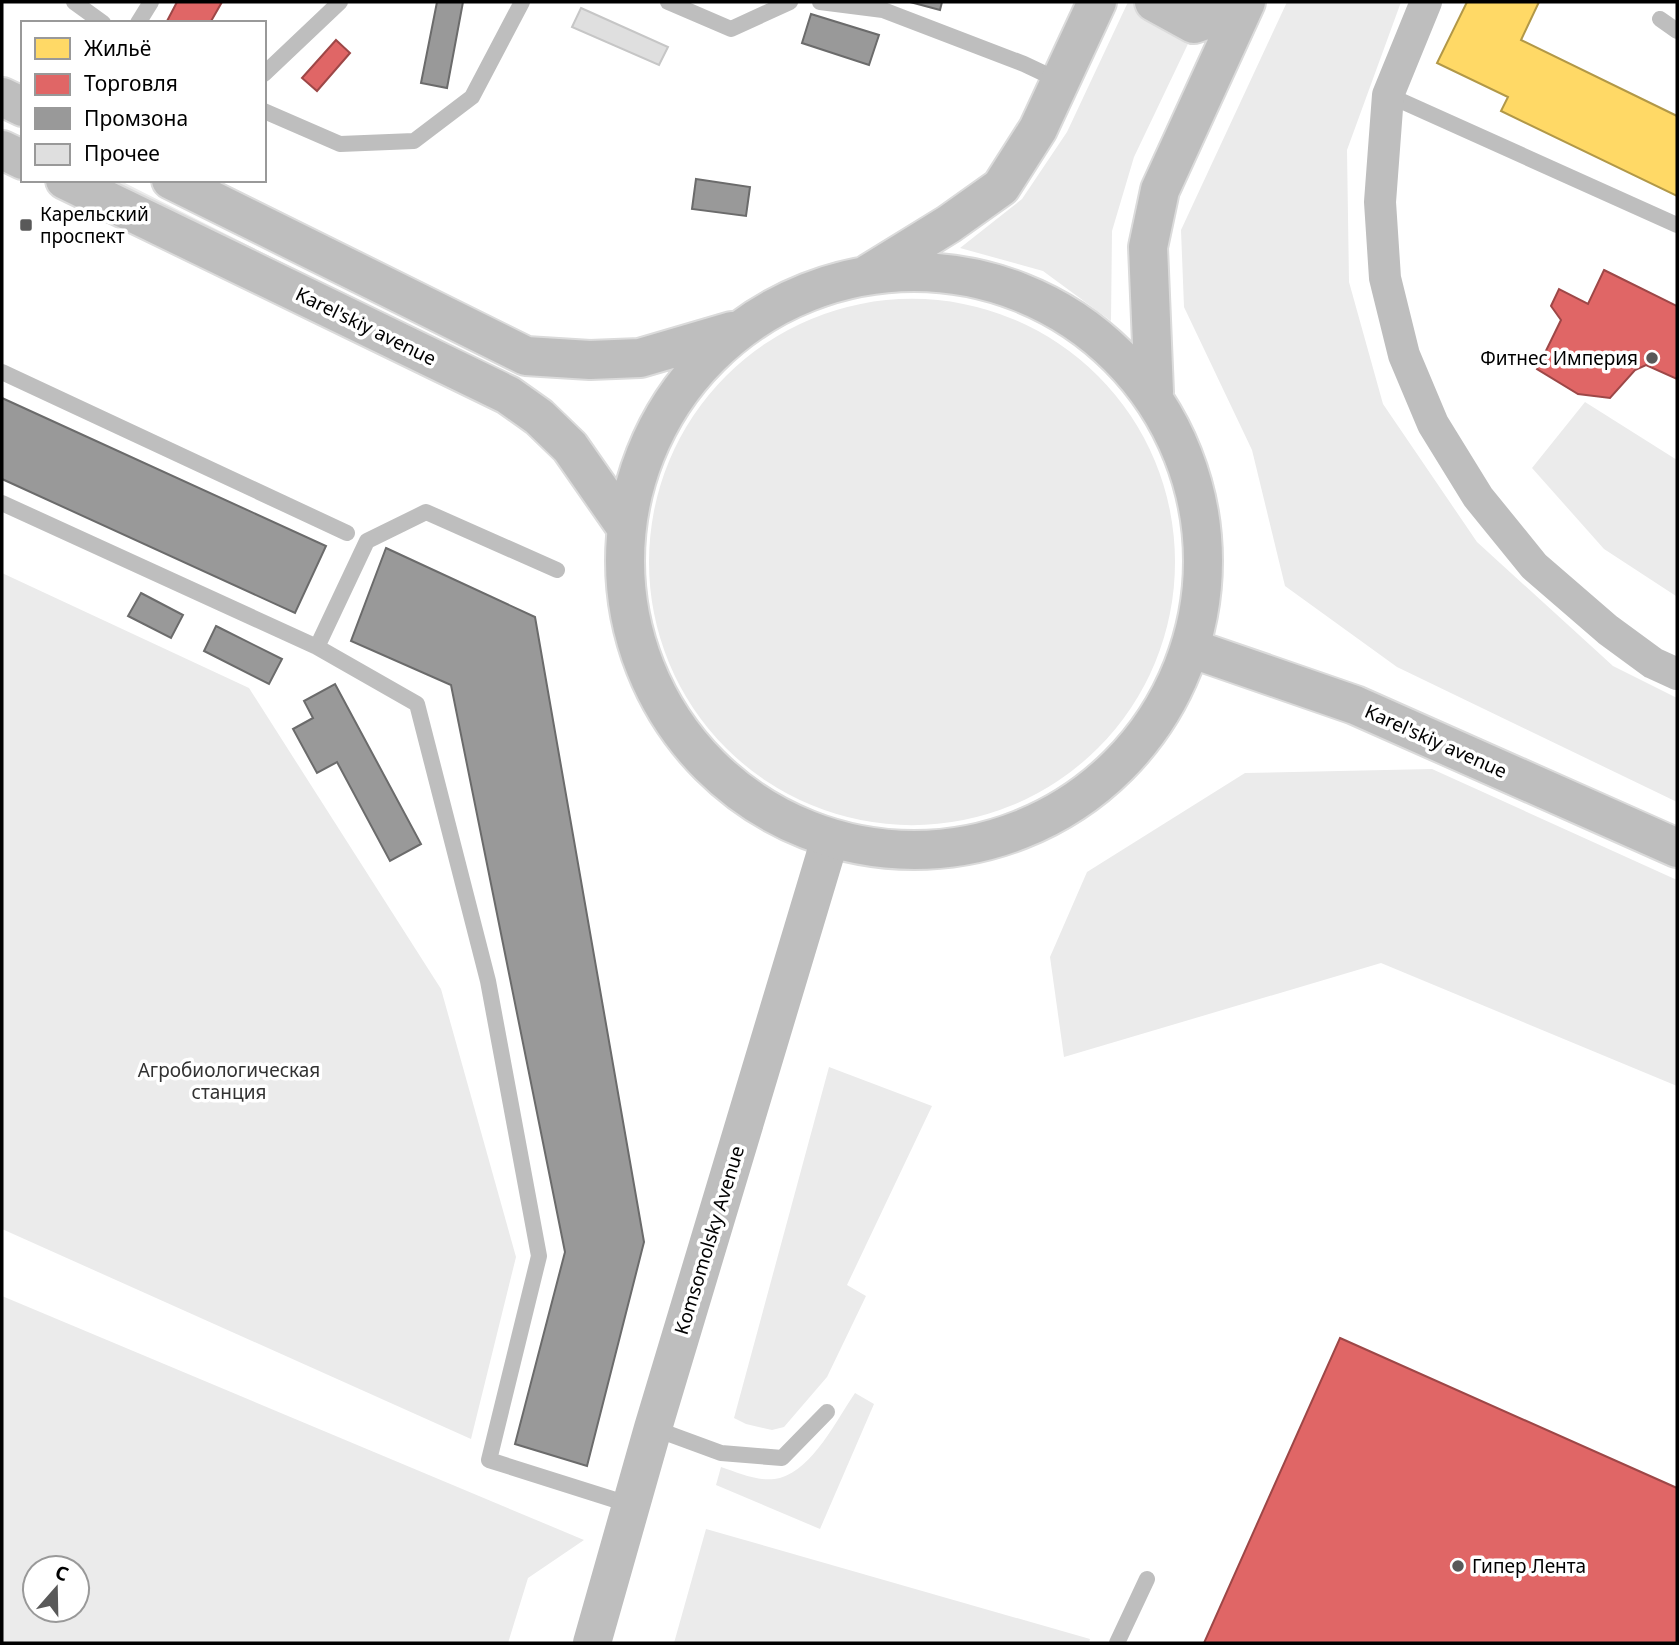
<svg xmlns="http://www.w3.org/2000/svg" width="1679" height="1645" font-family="'Noto Sans',sans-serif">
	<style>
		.green { fill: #ebebeb; fill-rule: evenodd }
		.homes { fill: #ffd966; stroke: #b29847; stroke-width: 2 }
		.shops { fill: #e06666; stroke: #9d4747; stroke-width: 2 }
		.industry { fill: #999; stroke: #6b6b6b; stroke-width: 2 }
		.building { fill: #dfdfdf; stroke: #c6c6c6; stroke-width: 2 }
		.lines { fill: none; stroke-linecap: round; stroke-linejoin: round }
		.primary-casing { stroke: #dbdbdb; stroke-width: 42 }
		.service { stroke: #bebebe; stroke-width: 16 }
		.minor { stroke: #bebebe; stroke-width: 32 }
		.tertiary { stroke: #bebebe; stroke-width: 38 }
		.primary { stroke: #bebebe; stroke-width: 38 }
		.poi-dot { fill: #595959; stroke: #fff; stroke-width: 2.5 }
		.labels { text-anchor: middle; stroke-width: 7; stroke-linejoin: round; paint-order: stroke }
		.poi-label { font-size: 19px; fill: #000; stroke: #fff; text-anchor: start }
		.street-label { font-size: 19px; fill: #000; stroke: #fff }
		.park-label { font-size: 19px; fill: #323232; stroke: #fff }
	</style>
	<rect width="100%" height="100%" fill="#fff"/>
	<path class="green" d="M 1128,2 L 1208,2 L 1134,157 L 1112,231 L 1111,321 L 1043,271 L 960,248 L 1022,199 L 1067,132 Z
		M 1287,2 L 1401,2 L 1347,150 L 1349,282 L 1383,404 L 1477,542 L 1613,666 L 1677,698 L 1677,802 L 1397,667 L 1285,586 L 1252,450 L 1184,307 L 1181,230 Z
		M 105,180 L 119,180 L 503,374 Z
		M649 562a263 263 0 1 1 526 0a263 263 0 1 1-526 0Z
		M 1585,402 L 1677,460 L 1676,596 L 1604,549 L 1532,468 Z
		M 2,573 L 249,688 L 441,989 L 516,1257 L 471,1439 L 2,1229 Z
		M 1432,769 L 1677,880 L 1677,1086 L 1381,963 L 1064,1057 L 1050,957 L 1087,872 L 1245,773 Z
		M 829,1067 L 932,1106 L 847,1285 L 866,1296 L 827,1377 L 784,1427 L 772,1430 L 746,1424 L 734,1418 Z
		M 2,1296 L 584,1540 L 528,1578 L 508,1643 L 2,1643 ZM 35,1568 L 77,1568 L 77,1610 L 35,1610 Z
		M 855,1393 L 874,1404 L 820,1529 L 716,1485 L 721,1467 C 739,1473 761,1483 780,1478 C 813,1469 837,1419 855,1393 Z
		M 706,1529 L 1090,1639 L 1089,1643 L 674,1643 Z"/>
	<path class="homes" d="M 1467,2 L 1539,2 L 1521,40 L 1677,116 L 1677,196 L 1501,111 L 1508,97 L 1437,63 Z"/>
	<path class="shops" d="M 177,2 L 222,2 L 210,23 L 166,23 Z
		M 336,40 L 350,53 L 317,91 L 302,78 Z
		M 1604,270 L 1677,306 L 1677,379 L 1646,365 L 1635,370 L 1610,398 L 1578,394 L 1537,369 L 1561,320 L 1551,306 L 1559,289 L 1588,304 Z
		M 1340,1338 L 1677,1488 L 1677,1643 L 1204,1643 Z"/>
	<path class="industry" d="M 437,2 L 463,2 L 447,88 L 421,83 Z
		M 910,2 L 942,2 L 940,10 Z
		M 811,14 L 879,35 L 869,65 L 802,43 Z
		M 696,179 L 750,187 L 746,216 L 692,209 Z
		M 2,398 L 326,546 L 295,613 L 2,479 Z
		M 386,548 L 535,617 L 644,1242 L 587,1466 L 515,1444 L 565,1252 L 451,685 L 351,641 Z
		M 141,593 L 183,615 L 171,638 L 128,616 Z
		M 216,626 L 282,659 L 269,684 L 204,651 Z
		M 335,684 L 421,844 L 390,861 L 337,762 L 317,773 L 293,729 L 313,718 L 304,701 Z"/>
	<path class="building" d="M 581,8 L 668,47 L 659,65 L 572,27 Z"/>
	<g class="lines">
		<g class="primary-casing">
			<path id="primary" d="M 1154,2 L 1194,24 L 1243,7
				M 2,97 L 23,107
				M 2,150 L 23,160
				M 65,180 L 508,395 L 539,417 L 570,447 L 625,526
				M 171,180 L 526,356 L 590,360 L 640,358 L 732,331
				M625 561a289 289 0 1 1 578 0a289 289 0 1 1-578 0Z
				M 868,274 L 949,224 L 1001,187 L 1038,129 L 1097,2
				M 1154,392 L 1148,247 L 1160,190 L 1246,2
				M 1190,648 L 1355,705 L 1677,848"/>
		</g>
		<path class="service" d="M 74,2 L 103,23
			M 668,2 L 731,29 L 790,2
			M 820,2 L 883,10 L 1024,64 L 1060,81
			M 1660,19 L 1677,31
			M 138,23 L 151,2
			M 264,74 L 340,2
			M 1388,95 L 1677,225
			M 264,111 L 340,144 L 414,141 L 472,97 L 522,2
			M 2,372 L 347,533
			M 2,503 L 317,647 L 367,541 L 426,512 L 557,570
			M 317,647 L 417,704 L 488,981 L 539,1256 L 489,1460 L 631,1505
			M 653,1428 L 721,1453 L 782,1458 L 827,1412
			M 1117,1643 L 1147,1579"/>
		<path class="minor" d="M 1426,2 L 1388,95 L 1380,202 L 1385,278 L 1404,355 L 1433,424 L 1478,497 L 1534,566 L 1608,630 L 1653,663 L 1677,674"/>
		<path class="tertiary" d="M 592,1643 L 653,1428 L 830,839"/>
		<use href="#primary" class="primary"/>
	</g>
	<g class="poi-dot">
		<rect x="19" y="218" width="14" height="14" rx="3.5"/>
		<circle cx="1652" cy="358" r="7"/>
		<circle cx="1458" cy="1566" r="7"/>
	</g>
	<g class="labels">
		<g class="poi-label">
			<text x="40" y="221">Карельский<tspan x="40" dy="22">проспект</tspan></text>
			<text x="1638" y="365" text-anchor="end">Фитнес Империя</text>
			<text x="1472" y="1573">Гипер Лента</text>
		</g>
		<g class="street-label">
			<text transform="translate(366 326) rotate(26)" y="7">Karel'skiy avenue</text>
			<text transform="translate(1436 741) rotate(24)" y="7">Karel'skiy avenue</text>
			<text transform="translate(709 1240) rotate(-73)" y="7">Komsomolsky Avenue</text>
		</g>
		<g class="park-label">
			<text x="229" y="1077">Агробиологическая<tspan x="229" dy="22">станция</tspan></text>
		</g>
	</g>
	<rect width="1679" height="1645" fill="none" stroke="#000000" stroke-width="7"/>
	<rect x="21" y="21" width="245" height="161" fill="#ffffff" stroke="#999999" stroke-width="2"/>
	<rect x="35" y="38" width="35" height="21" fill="#ffd966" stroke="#999999" stroke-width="2"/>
	<text x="84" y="56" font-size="21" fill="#000000">Жильё</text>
	<rect x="35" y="74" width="35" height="21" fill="#e06666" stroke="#999999" stroke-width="2"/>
	<text x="84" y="91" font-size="21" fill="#000000">Торговля</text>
	<rect x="35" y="108" width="35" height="21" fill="#999999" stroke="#999999" stroke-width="2"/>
	<text x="84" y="126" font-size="21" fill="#000000">Промзона</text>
	<rect x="35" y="144" width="35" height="21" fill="#dfdfdf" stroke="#999999" stroke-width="2"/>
	<text x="84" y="161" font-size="21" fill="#000000">Прочее</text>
	<g transform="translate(56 1589) rotate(20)"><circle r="33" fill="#ffffff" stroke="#999999" stroke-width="2"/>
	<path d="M0-5L12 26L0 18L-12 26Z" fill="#595959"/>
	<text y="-10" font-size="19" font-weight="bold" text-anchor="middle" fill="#000000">С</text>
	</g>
</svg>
